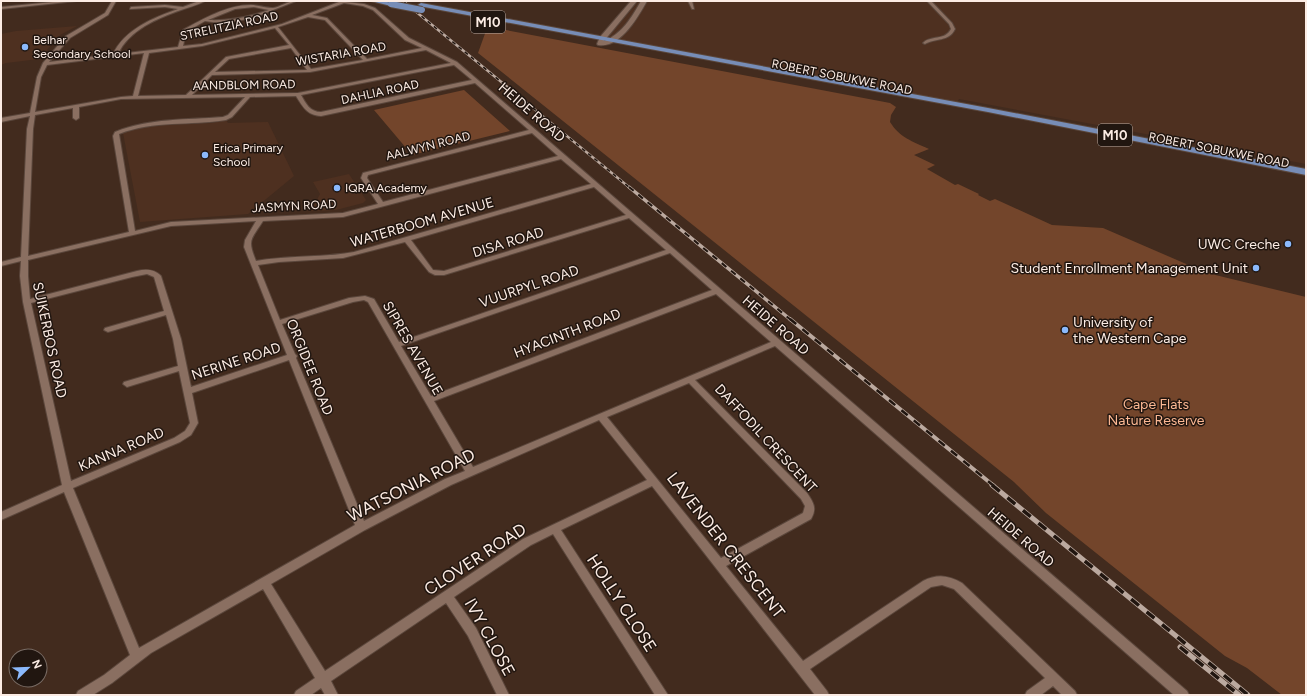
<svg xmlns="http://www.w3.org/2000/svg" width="1307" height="696" font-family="Figtree,sans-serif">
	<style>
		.built { fill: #4e3020 }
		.green { fill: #73452b }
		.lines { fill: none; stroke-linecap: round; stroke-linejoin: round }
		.street-casing { stroke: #5b473c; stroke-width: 2 }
		.secondary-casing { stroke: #5b473c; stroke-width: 2 }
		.primary-casing { stroke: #5b473c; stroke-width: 2 }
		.street { fill: #8a6f61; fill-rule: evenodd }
		.secondary { fill: #8a6f61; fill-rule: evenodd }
		.primary { fill: #778db7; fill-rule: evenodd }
		.rail-far3-casing { stroke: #bba99f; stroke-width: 2.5 }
		.rail-far2-casing { stroke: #bba99f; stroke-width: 3.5 }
		.rail-far1-casing { stroke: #bba99f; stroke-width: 4 }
		.rail-casing { stroke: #bba99f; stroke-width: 5 }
		.rail-far3 { stroke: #211610; stroke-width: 1.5; stroke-dasharray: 4; stroke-linecap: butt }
		.rail-far2 { stroke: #211610; stroke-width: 2; stroke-dasharray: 6; stroke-linecap: butt }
		.rail-far1 { stroke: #211610; stroke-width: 2.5; stroke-dasharray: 8; stroke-linecap: butt }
		.rail { stroke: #211610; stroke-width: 3.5; stroke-dasharray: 10; stroke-linecap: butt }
		.primary-bridge-casing { stroke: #5b473c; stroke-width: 8; stroke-linecap: butt }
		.primary-bridge { stroke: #778db7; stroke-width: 6 }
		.poi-dot { fill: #8bb9fc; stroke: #211610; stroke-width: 1.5 }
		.labels { text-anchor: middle; stroke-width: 3; stroke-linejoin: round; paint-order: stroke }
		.far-street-label { font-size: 12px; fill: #fcece4; stroke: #211610 }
		.far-poi-label { font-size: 12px; fill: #fcece4; stroke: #211610; text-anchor: start }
		.shield { fill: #211610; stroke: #baaca4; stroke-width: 1 }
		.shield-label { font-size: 13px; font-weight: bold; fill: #fcece4 }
		.street-label { font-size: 14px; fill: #fcece4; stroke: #211610 }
		.poi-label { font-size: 14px; fill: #fcece4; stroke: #211610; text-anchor: end }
		.park-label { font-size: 14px; fill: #fcb893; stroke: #211610 }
		.near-street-label { font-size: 17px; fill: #fcece4; stroke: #211610 }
	</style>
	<rect width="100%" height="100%" fill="#422b1e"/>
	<path class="built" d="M 639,1 L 1306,1 L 1306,164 L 959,99 L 956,103 L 606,39 Z
		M 77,26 L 60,35 L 39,59 L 6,63 L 1,65 L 1,34 L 16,31 Z
		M 226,120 L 228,123 L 268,122 L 294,176 L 248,214 L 140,222 L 123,133 L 128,131 L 157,125 L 212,123 Z
		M 349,174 L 366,200 L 363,203 L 336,210 L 311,211 L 320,194 L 313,182 Z"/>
	<path class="green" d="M 490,27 L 890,103 L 896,107 L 891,115 L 890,122 C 900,138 912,141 929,149 L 914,155 L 935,165 L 927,169 L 955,185 L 958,184 L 979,194 L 978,195 L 990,201 L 995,199 L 1052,225 L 1103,228 L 1207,273 L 1306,297 L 1306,695 L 1282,695 L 1247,668 L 1225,656 L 1046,513 L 1014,482 L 478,53 L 487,28 Z
		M 464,90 L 510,131 L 412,155 L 374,110 Z"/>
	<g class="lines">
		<g class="street-casing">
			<path id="street" d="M 63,1 L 77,1 L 1,9 L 1,7 Z
				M 112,1 L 116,1 L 108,15 L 70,38 L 49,62 L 113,54 C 125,29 153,18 178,9 L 165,7 L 130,9 L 131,7 L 165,5 L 183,7 L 199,1 L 205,1 C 198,5 189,7 181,10 C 158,18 129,30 118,54 L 178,47 L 183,30 C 203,19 227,5 251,5 C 258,5 266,8 273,8 C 281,7 287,1 296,1 L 253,18 L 231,22 L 219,23 L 205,21 L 186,32 L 183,46 L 202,44 L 282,24 L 339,2 L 336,1 L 364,4 L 375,8 L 409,38 L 457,62 L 1187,691 L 1189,695 L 1174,695 L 775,346 L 695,380 L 807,493 C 814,503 817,509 811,519 L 726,566 L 803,661 L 923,581 C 937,574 948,575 962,583 L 1075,691 L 1077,695 L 1062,695 L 1053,686 L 1041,695 L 1025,695 L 1027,691 L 1045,678 L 954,589 L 942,585 L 931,587 L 810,669 L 827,691 L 829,695 L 815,695 L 652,486 L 561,530 L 668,695 L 655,695 L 553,534 L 531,545 L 454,597 L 476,628 L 509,695 L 497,695 L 468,636 L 446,603 L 331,681 L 338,695 L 325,695 L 321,688 L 311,695 L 294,695 L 296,691 L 315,678 L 263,589 L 151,653 L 112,683 L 93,695 L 76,695 L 78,691 L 104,675 L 130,655 L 64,492 L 1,520 L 1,512 L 62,485 L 23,302 L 20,276 L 21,261 L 1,266 L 1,262 L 21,257 L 27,129 L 30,116 L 1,122 L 1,118 L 30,113 L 37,77 L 43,63 L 66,36 L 105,13 ZM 344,3 L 363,6 L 373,10 L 405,40 L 422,48 L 367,59 L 327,18 L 312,15 ZM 254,7 L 269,10 C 249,17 230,21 208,20 L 235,9 ZM 308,17 L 325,20 L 363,60 L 311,69 L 278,27 ZM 275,28 L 289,45 L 226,57 L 186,95 L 138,96 L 149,53 L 202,46 ZM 291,48 L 307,70 L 215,72 L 229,59 ZM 426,50 L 451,63 L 298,93 L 192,95 L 212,75 L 310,72 ZM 144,53 L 133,96 L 121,97 L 35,112 L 41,77 L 47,65 ZM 454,65 L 472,80 L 321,112 C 310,112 306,104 301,95 ZM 475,83 L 529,130 L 363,173 L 361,178 L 378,204 L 343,213 L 171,222 L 135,231 L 119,134 C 154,120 190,126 226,120 L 232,117 L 250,97 L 296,96 C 303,107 307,115 321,116 ZM 245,97 L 228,115 L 223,117 C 187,120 149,118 115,132 L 113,136 L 129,232 L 28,256 L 33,129 L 35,115 L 73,108 L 73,118 L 76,120 L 79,118 L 79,107 L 121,99 ZM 532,133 L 558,156 L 383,202 L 367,178 L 368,175 ZM 561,159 L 591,184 L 354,252 C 322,258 289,255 256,261 C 247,239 251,240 263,221 L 343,217 ZM 594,187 L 626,215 L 444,271 L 433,270 L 411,240 ZM 629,218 L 666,250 L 399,342 L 374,299 L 365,296 L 349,298 L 280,320 L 258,265 L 279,262 L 343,258 L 405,242 L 429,272 L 435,275 L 444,275 ZM 256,221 L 245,240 L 244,247 L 287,355 L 191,387 L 181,339 L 161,276 C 154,269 146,269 137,271 L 30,299 L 28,276 L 28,260 L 171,226 ZM 670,253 L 712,290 L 431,396 L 401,346 ZM 147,274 L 154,277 L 164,311 L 105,328 L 104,330 L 108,332 L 166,315 L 173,339 L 178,366 L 124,382 L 123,384 L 127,387 L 179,371 L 190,423 L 185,431 L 174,438 L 71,481 L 31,303 L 132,277 ZM 716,294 L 771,342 L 473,467 L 434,401 ZM 364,300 L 368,302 L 465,471 L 445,479 L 364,521 L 296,358 L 297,356 L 295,354 L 282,324 L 353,302 ZM 289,360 L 355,525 L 139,648 L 73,488 L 180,442 L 191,435 L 198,423 L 192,393 ZM 689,383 L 801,499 L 805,506 L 803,513 L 721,558 L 607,417 ZM 599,420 L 647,480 L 523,539 L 325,671 L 271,584 L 365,530 L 451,485 Z
				M 688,1 L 692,1 L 694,9 L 692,9 Z
				M 927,1 L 931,1 L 952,23 L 955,29 C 949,42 935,38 925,44 L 923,43 C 930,35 945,41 951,29 L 949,24 Z"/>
		</g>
		<g class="secondary-casing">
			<path id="secondary" d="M 631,1 L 637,1 L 604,41 C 622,34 632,17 641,1 L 647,1 C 638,17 620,49 598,45 L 597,44 L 600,37 Z"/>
		</g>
		<g class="primary-casing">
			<path id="primary" d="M 371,1 L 384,1 L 394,4 L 391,6 Z
				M 421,3 L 988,108 L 1306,169 L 1306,175 L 988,112 L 419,6 L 418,5 Z"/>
		</g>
		<use href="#street" class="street"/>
		<use href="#secondary" class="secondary"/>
		<use href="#primary" class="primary"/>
		<g class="rail-far3-casing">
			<path id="rail-far3" d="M 403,1 L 630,188"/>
		</g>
		<g class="rail-far2-casing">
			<path id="rail-far2" d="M 629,187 L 791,320"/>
		</g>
		<g class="rail-far1-casing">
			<path id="rail-far1" d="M 790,319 L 994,486"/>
		</g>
		<g class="rail-casing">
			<path id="rail" d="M 992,485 L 1248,695
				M 1180,647 L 1239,695"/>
		</g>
		<use href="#rail-far3" class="rail-far3"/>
		<use href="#rail-far2" class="rail-far2"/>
		<use href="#rail-far1" class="rail-far1"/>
		<use href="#rail" class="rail"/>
		<g class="primary-bridge-casing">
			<path id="primary-bridge" d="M 391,4 L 422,10"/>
		</g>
		<use href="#primary-bridge" class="primary-bridge"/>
	</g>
	<g class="poi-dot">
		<circle cx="25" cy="47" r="4"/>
		<circle cx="205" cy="155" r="4"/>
		<circle cx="337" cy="188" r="4"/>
		<circle cx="1288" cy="244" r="4"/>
		<circle cx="1256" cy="268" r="4"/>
		<circle cx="1065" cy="330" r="4"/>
	</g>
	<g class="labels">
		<g class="far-street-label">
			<text transform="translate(229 26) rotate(-12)" y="4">STRELITZIA ROAD</text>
			<text transform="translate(341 54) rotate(-10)" y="4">WISTARIA ROAD</text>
			<text transform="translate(842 77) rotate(11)" y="4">ROBERT SOBUKWE ROAD</text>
			<text transform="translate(244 85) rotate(-1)" y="4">AANDBLOM ROAD</text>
			<text transform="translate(380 92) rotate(-12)" y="4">DAHLIA ROAD</text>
			<text transform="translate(428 146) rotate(-14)" y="4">AALWYN ROAD</text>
			<text transform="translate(1219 150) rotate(11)" y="4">ROBERT SOBUKWE ROAD</text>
			<text transform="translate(294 206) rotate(-3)" y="4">JASMYN ROAD</text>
		</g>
		<g class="far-poi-label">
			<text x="33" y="44">Belhar<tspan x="33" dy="14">Secondary School</tspan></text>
			<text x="213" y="152">Erica Primary<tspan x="213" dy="14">School</tspan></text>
			<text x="345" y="192">IQRA Academy</text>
		</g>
		<g class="shield">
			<rect x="471" y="11" width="34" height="22" rx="3"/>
			<rect x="1098" y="124" width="34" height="22" rx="3"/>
		</g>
		<g class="shield-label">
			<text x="488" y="27">M10</text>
			<text x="1115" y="140">M10</text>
		</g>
		<g class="street-label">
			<text transform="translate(532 112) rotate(41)" y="5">HEIDE ROAD</text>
			<text transform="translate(422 222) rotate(-16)" y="5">WATERBOOM AVENUE</text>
			<text transform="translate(508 242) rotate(-17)" y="5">DISA ROAD</text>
			<text transform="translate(529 286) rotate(-19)" y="5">VUURPYL ROAD</text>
			<text transform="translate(776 325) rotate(41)" y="5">HEIDE ROAD</text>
			<text transform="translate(567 333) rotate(-21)" y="5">HYACINTH ROAD</text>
			<text transform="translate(50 340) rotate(78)" y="5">SUIKERBOS ROAD</text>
			<text transform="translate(413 348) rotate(60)" y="5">SIPRES AVENUE</text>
			<text transform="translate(236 361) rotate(-18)" y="5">NERINE ROAD</text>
			<text transform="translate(310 367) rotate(68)" y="5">ORGIDEE ROAD</text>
			<text transform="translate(766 438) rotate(47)" y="5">DAFFODIL CRESCENT</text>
			<text transform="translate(121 449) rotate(-23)" y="5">KANNA ROAD</text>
			<text transform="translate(1021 537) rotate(41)" y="5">HEIDE ROAD</text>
		</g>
		<g class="poi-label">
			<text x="1280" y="249">UWC Creche</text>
			<text x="1248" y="273">Student Enrollment Management Unit</text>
			<text x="1073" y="327" text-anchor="start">University of<tspan x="1073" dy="16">the Western Cape</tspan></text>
		</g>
		<g class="park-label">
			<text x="1156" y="409">Cape Flats<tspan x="1156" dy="16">Nature Reserve</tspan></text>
		</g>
		<g class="near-street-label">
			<text transform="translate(411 485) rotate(-27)" y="6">WATSONIA ROAD</text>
			<text transform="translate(726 545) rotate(52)" y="6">LAVENDER CRESCENT</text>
			<text transform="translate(475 559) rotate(-33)" y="6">CLOVER ROAD</text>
			<text transform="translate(622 603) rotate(57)" y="6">HOLLY CLOSE</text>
			<text transform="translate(490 637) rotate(61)" y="6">IVY CLOSE</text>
		</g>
	</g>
	<rect width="1307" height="696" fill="none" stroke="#fcece4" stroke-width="4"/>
	<g transform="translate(28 668) rotate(67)"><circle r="19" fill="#211610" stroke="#796c65"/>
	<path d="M0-3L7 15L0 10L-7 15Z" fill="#8bb9fc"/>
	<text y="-6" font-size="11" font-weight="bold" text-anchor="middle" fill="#fcece4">N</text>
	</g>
</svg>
